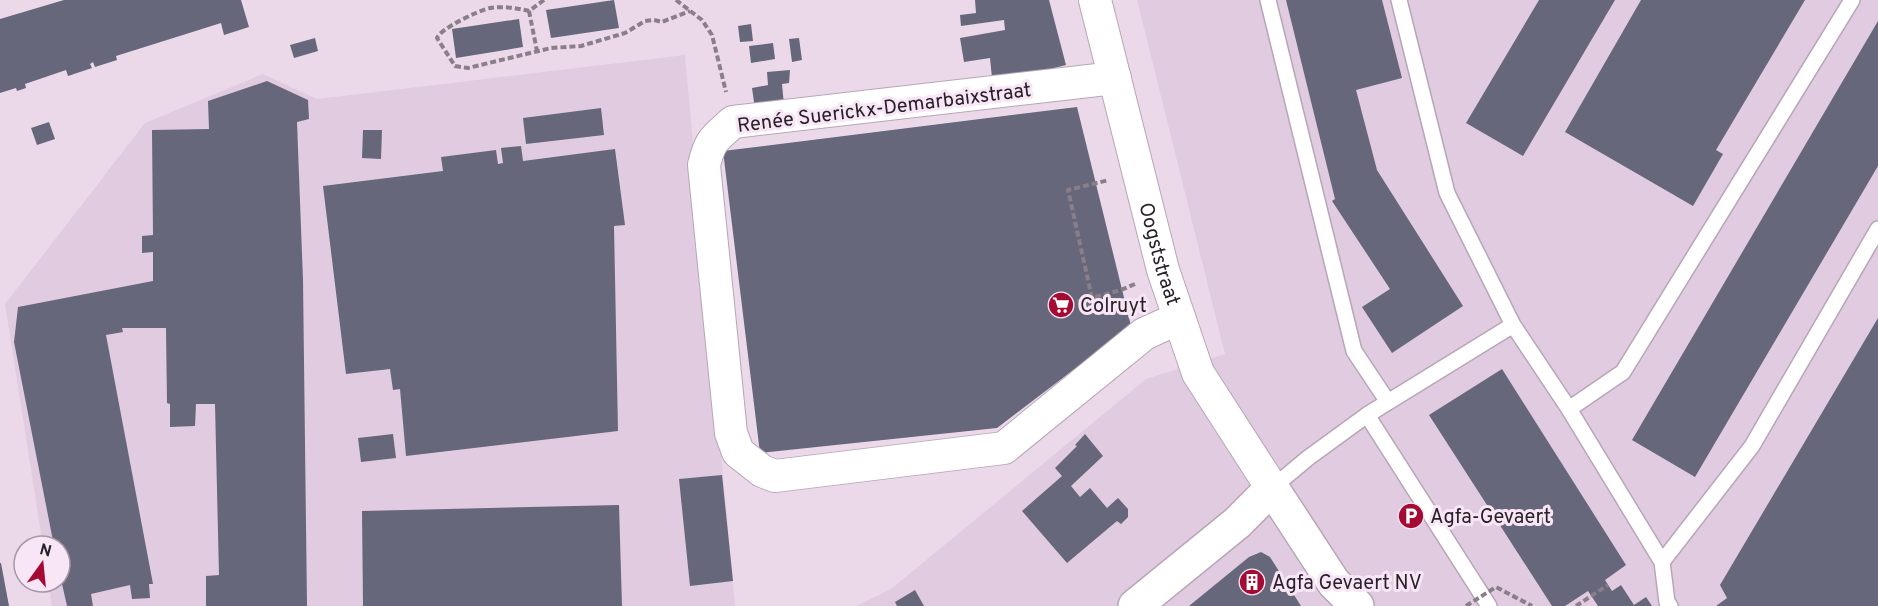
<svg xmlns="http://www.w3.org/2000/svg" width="1878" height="606" font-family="Overpass,sans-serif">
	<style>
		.built { fill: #e1cbe0 }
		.building { fill: #66677a }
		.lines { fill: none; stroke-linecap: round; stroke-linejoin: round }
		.lane-casing { stroke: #b7a6b6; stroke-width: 18 }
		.street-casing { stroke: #b7a6b6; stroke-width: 34 }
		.secondary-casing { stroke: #b7a6b6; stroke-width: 36 }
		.path { stroke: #8a7e89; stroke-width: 4; stroke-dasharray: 6 3; stroke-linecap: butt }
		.lane { stroke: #fff; stroke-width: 15 }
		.street { stroke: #fff; stroke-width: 32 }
		.secondary { stroke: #fff; stroke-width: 33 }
		.path-bridge { stroke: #8a7e89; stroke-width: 4; stroke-dasharray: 6 3; stroke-linecap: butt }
		.labels { text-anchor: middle; stroke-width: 6; stroke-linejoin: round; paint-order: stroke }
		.street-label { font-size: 20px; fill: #282228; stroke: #f8e6f7 }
		.poi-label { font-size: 20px; fill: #282228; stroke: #f8e6f7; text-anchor: start }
	</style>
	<rect width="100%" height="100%" fill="#ebd9ea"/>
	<path class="built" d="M 1137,0 L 1878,0 L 1878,606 L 856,606 L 891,589 L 1146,379 L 1225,354 Z
		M 685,55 L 735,606 L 52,606 L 48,582 L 60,582 L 60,546 L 43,546 L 5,304 L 145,123 L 263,74 L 317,99 Z"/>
	<path class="building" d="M 64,0 L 241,0 L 249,27 L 224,35 L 221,23 L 116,56 L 117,60 L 95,67 L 93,62 L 90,64 L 92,68 L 68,76 L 66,70 L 25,84 L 26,88 L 17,91 L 16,88 L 0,93 L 0,19 Z
		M 614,0 L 619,28 L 551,38 L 546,10 Z
		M 975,0 L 1049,0 L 1066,65 L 1026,75 L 992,78 L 990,58 L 964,62 L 960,38 L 1005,30 L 1004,20 L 961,26 L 960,15 L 976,13 Z
		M 1286,0 L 1382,0 L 1402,78 L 1356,90 L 1377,170 L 1463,306 L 1392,353 L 1362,307 L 1390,289 L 1332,201 L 1335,199 Z
		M 1539,0 L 1615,0 L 1523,156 L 1466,123 Z
		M 1641,0 L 1805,0 L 1716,150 L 1723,154 L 1693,206 L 1565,132 Z
		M 519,19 L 523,47 L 456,58 L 452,29 Z
		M 1878,21 L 1878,166 L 1695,477 L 1632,440 Z
		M 751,24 L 753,41 L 740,42 L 738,26 Z
		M 315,38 L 318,51 L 294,58 L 290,45 Z
		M 799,38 L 802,60 L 792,62 L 789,39 Z
		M 773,43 L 775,59 L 751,63 L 749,46 Z
		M 790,70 L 789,83 L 782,84 L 784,105 L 755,109 L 752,88 L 768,85 L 767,72 Z
		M 267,81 L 308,100 L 309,119 L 297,122 L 303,280 L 307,606 L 206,606 L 206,576 L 219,575 L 215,404 L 196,404 L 195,426 L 170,427 L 170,404 L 167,403 L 166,328 L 122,328 L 123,332 L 106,335 L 153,584 L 149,584 L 150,598 L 132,599 L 130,585 L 91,594 L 93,606 L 67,606 L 60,575 L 60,546 L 54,546 L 14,342 L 18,307 L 153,281 L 153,252 L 142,253 L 142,236 L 153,235 L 152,130 L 209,129 L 208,101 Z
		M 1077,107 L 1131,326 L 997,428 L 760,453 L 723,151 Z
		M 601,108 L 604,135 L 526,144 L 523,118 Z
		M 49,122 L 55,139 L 37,145 L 31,128 Z
		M 363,130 L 382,130 L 381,159 L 362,158 Z
		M 521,146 L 523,161 L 615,149 L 625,225 L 614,226 L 618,431 L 406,456 L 400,389 L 393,390 L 390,369 L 346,374 L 323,186 L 443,171 L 441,157 L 496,150 L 498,164 L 503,163 L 501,148 Z
		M 1878,318 L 1878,606 L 1716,606 L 1727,598 L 1720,585 Z
		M 1502,369 L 1626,565 L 1605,580 L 1612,591 L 1621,585 L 1634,605 L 1646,597 L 1652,606 L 1598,606 L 1588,591 L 1565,606 L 1552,606 L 1429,415 Z
		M 393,434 L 396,458 L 361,462 L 358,438 Z
		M 1085,434 L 1103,456 L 1071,486 L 1080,497 L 1090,488 L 1107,508 L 1118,498 L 1128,509 L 1128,517 L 1121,524 L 1117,521 L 1067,563 L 1022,511 L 1062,476 L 1055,468 L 1077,446 L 1075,445 Z
		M 722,475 L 733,581 L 690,586 L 679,479 Z
		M 619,505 L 622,606 L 363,606 L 362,511 Z
		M 1261,552 L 1270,557 L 1301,606 L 1189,606 L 1249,557 Z
		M 0,563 L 1,563 L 9,606 L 0,606 Z
		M 915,590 L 924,606 L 897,606 L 895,602 Z"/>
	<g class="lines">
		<g class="lane-casing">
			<path id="lane" d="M 1268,0 L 1354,351 L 1388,402
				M 1399,0 L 1447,193 L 1513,325
				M 1569,409 L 1623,372 L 1852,0
				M 1367,415 L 1489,606
				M 1272,488 L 1308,458 L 1367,415 L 1513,325 L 1569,409 L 1662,562 L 1667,602 L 1670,606
				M 1662,562 L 1752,446 L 1878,229"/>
		</g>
		<g class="street-casing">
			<g id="street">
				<path id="s1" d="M 1095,0 L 1163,270 L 1198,373 L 1272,488"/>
				<path d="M 1115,78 L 733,122 C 714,139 710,140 704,165 L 731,433 L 738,452 L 762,471 L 775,476 L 1004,448 L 1144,334 L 1179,318"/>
			</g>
		</g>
		<g class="secondary-casing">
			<path id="secondary" d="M 1135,606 L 1237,523 L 1272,488 L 1334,583 L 1357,606"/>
		</g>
		<path class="path" d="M 544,0 L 529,11 C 516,8 504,6 490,8 C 479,10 440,29 437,38 L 455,66 L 468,68 L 551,48 L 581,46 L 625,33 L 645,21 L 654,20 L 662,22 L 690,11
			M 676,0 L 702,20 L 712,35 L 726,92
			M 529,11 L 537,51
			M 1092,298 L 1068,190 L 1109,180
			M 1069,304 L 1121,290 L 1135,284
			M 1576,606 L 1608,585"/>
		<use href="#lane" class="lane"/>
		<use href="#street" class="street"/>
		<use href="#secondary" class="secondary"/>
		<path class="path-bridge" d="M 1466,606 L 1496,587 L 1532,606"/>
	</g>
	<defs>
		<g id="supermarket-disc" transform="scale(1.35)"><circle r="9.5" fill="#a50a32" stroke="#f8e6f7"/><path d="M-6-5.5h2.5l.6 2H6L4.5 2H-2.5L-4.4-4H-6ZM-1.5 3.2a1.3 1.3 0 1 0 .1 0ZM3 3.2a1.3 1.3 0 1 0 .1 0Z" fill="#fff"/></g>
		<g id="parking-disc" transform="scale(1.35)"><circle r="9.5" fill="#a50a32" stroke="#f8e6f7"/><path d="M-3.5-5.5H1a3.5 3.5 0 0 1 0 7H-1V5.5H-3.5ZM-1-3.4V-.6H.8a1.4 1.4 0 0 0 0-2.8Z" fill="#fff"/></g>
		<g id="building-disc" transform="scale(1.35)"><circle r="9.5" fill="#a50a32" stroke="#f8e6f7"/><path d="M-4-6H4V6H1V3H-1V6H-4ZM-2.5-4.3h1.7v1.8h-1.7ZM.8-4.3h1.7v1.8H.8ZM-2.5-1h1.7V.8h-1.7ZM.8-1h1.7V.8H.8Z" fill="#fff"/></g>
	</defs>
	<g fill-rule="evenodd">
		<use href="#supermarket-disc" x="1061" y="305"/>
		<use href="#parking-disc" x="1411" y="516"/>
		<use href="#building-disc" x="1252" y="582"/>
	</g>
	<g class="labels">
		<g class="street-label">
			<text transform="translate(884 107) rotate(-7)" y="7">Renée Suerickx-Demarbaixstraat</text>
			<text dy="7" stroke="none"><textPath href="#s1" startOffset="262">Oogststraat</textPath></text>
		</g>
		<g class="poi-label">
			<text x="1080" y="312">Colruyt</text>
			<text x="1430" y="523">Agfa-Gevaert</text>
			<text x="1272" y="589">Agfa Gevaert NV</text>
		</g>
	</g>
	<g transform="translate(42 564) rotate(15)"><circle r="28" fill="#f8e6f7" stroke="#a598a4" stroke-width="1.5"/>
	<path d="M0-4.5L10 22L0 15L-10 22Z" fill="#a50a32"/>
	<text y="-9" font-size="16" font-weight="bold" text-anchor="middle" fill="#282228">N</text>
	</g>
</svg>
